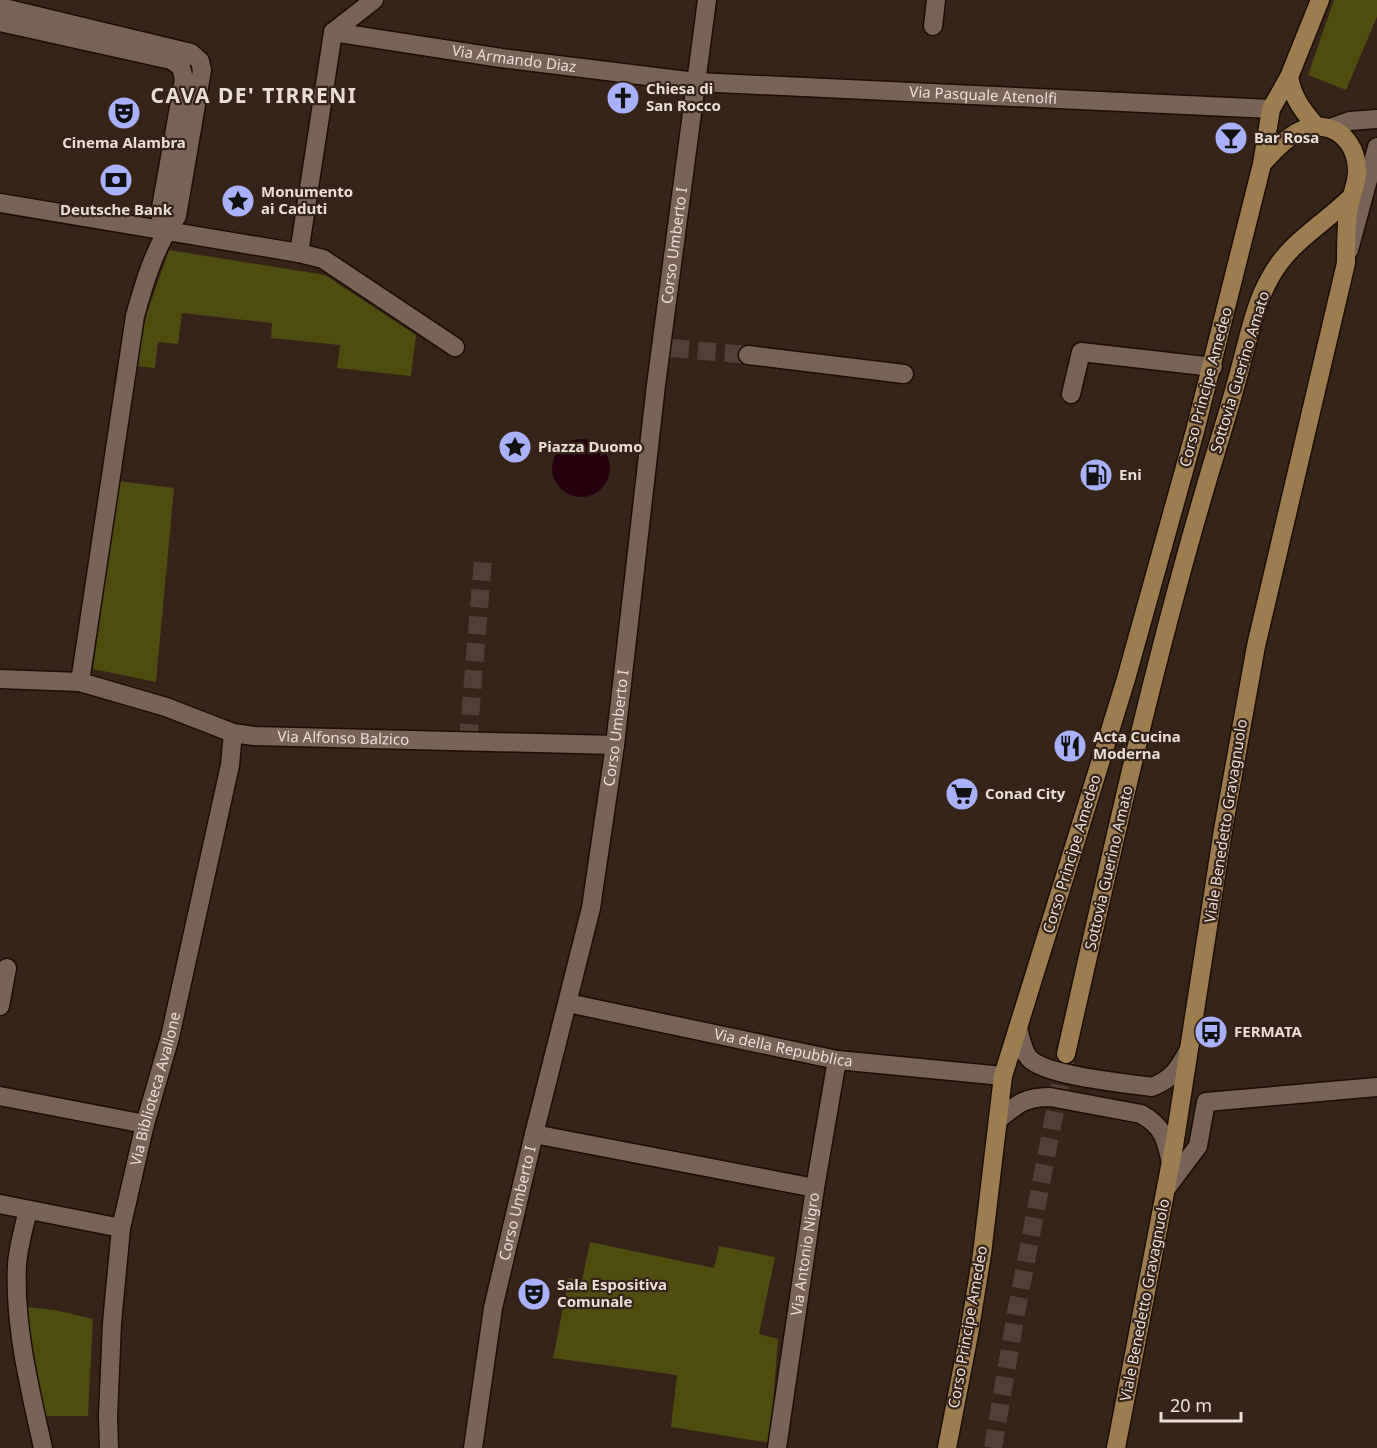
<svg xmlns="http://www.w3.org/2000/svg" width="1377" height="1448" font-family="'Noto Sans',sans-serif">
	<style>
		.green { fill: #4f4c0f }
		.water { fill: #25000e }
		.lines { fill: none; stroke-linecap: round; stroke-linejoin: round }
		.minor-tunnel { stroke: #514035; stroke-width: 18; stroke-dasharray: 18 9; stroke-linecap: butt }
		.major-tunnel { stroke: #514035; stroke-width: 18; stroke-dasharray: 18 9; stroke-linecap: butt }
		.minor-casing { stroke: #1d0d04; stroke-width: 21 }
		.major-casing { stroke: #1d0d04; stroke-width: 21 }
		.minor { stroke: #786356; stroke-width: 18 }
		.major { stroke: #9d7d50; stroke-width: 18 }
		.labels { text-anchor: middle; stroke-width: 4.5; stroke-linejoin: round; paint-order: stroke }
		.street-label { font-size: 15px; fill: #eaded6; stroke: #362419 }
		.poi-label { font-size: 15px; font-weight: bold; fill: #eaded6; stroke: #362419; text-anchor: start }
		.district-label { font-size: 21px; font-weight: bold; letter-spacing: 1.5px; fill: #eaded6; stroke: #362419 }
	</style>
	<rect width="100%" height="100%" fill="#362419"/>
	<path class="green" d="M 1334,0 L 1377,0 L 1377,17 L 1346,90 L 1308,75 Z
		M 169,250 L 325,275 L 416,335 L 411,376 L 337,368 L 340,345 L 271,338 L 272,323 L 182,313 L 178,344 L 158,342 L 155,368 L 135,366 L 147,313 Z
		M 118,481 L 174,488 L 156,682 L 93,669 Z
		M 590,1242 L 714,1268 L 719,1246 L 775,1257 L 759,1334 L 778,1339 L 770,1443 L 671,1427 L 677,1375 L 553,1358 L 569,1278 L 582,1281 Z
		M 26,1307 L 55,1310 L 93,1319 L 88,1416 L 44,1416 Z"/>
	<path class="water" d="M552 468a29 29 0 1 1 58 0a29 29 0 1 1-58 0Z"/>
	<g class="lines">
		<path class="minor-tunnel" d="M 671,348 L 748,355
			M 468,742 L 483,559"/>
		<path class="major-tunnel" d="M 993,1448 L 1016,1313 L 1066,1054"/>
		<g class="minor-casing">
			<g id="minor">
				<path d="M 0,7 L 191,53 L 200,61 L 202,70 L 177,216 C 155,246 145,280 135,316 L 80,682"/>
				<path d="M 0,22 L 171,60 L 181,67 L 184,79 L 160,213 L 166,232"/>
				<path d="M 933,26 L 936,0"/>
				<path id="s1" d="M 333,32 L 501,58 L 696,82 L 1271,109"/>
				<path d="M 333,32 L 374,0"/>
				<path d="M 1330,128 L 1350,121 L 1377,119"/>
				<path d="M 0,203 L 299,253 L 333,32"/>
				<path d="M 1349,250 L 1377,147"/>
				<path d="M 299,253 L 323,259 L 455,347"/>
				<path d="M 748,355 L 904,374"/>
				<path d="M 1071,394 L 1081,352 L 1213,367"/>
				<path id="s2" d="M 0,679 L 80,682 L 166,707 L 233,733 L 254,736 L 615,745"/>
				<path id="s3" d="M 568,1003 L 837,1060 L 1003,1076"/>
				<path d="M 0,1006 L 7,968"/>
				<path d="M 1018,1028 C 1021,1038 1022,1050 1029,1058 C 1045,1076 1125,1083 1152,1087 C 1172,1079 1178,1070 1188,1051"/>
				<path d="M 0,1096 L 145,1124"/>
				<path d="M 998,1120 C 1017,1104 1025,1097 1050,1097 L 1141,1114 C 1163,1126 1166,1139 1171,1163"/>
				<path d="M 534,1134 L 815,1188"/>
				<path d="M 1166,1189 L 1198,1146 L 1206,1102 L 1377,1087"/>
				<path d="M 0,1204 L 121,1228"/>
				<path d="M 28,1210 C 24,1228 18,1247 17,1265 C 14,1326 30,1389 43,1448"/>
				<path id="s4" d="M 109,1448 L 108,1416 L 112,1323 L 121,1228 L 145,1124 L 170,1037 L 230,765 L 233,733"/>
				<path id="s5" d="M 473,1448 L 493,1308 L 534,1134 L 591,908 L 615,745 L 656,385 L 707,0"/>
				<path id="s6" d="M 777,1448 L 815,1188 L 837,1060"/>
			</g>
		</g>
		<g class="major-casing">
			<path id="major" d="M 1289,77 C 1293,98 1302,110 1316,126
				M 1066,1054 C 1112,850 1157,645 1218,445 C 1226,419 1234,392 1241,365 C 1249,336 1255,304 1270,278 C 1288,243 1324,224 1351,197
				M 947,1448 L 969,1334 L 982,1254 L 1003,1076 L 1126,679 L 1195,431 L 1262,164 L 1271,109 L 1289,77 L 1320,0
				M 1116,1448 L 1174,1146 L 1223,830 L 1256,646 L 1346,263 C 1346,246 1346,229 1348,212 C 1350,198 1357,185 1357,171 C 1357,150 1345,130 1323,127 C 1299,123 1277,147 1262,164"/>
		</g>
		<use href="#minor" class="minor"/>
		<use href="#major" class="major"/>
	</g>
	<defs>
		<g id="church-disc" transform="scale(1.725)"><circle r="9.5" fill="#a9b0fc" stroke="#362419"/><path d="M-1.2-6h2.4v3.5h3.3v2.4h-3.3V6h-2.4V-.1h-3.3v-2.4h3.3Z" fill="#111"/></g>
		<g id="theatre-disc" transform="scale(1.725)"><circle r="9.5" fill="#a9b0fc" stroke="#362419"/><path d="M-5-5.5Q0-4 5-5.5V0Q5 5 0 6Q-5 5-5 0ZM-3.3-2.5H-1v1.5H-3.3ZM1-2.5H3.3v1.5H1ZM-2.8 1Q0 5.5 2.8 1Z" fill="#111"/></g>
		<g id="bar-disc" transform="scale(1.725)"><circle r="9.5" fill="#a9b0fc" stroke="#362419"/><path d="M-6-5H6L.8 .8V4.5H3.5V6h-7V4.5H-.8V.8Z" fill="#111"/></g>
		<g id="bank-disc" transform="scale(1.725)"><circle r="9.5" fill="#a9b0fc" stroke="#362419"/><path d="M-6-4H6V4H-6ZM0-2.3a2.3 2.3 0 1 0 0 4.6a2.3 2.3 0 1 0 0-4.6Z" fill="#111"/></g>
		<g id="sight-disc" transform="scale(1.725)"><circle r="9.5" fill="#a9b0fc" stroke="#362419"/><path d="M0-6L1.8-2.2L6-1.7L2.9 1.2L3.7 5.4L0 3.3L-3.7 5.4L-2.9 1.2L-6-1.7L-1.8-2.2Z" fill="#111"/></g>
		<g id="fuel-disc" transform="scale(1.725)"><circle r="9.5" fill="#a9b0fc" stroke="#362419"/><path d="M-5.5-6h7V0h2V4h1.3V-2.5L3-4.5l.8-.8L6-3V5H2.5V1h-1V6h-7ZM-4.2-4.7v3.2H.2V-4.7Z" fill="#111"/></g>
		<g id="restaurant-disc" transform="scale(1.725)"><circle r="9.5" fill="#a9b0fc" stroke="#362419"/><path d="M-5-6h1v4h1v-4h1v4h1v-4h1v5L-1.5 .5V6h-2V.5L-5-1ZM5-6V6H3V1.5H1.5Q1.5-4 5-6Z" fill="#111"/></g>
		<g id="supermarket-disc" transform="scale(1.725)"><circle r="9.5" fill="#a9b0fc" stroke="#362419"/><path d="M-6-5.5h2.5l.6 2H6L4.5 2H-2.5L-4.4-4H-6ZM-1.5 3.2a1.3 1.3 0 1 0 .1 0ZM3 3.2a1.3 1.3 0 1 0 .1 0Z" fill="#111"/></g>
		<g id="bus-disc" transform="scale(1.725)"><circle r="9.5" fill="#a9b0fc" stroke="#362419"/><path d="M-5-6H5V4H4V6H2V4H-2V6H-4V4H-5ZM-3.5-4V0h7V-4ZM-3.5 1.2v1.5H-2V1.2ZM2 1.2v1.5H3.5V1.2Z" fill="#111"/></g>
	</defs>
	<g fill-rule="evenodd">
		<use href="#church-disc" x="623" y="98"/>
		<use href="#theatre-disc" x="124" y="113"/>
		<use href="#bar-disc" x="1231" y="138"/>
		<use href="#bank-disc" x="116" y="180"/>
		<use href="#sight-disc" x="238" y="201"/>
		<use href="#sight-disc" x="515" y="447"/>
		<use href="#fuel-disc" x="1096" y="475"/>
		<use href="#restaurant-disc" x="1070" y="746"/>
		<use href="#supermarket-disc" x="962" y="794"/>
		<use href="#bus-disc" x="1211" y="1032"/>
		<use href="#theatre-disc" x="534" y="1294"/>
	</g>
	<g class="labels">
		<g class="street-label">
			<text dy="5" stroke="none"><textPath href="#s1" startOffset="183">Via Armando Diaz</textPath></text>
			<text dy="5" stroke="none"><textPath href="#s1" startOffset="654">Via Pasquale Atenolfi</textPath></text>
			<text dy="5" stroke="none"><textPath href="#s5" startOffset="1221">Corso Umberto I</textPath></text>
			<text transform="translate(1240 372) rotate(-73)" y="5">Sottovia Guerino Amato</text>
			<text transform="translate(1206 387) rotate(-75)" y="5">Corso Principe Amedeo</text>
			<text dy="5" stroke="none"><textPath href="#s5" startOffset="735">Corso Umberto I</textPath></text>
			<text dy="5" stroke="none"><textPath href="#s2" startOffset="352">Via Alfonso Balzico</textPath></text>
			<text transform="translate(1226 821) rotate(-81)" y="5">Viale Benedetto Gravagnuolo</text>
			<text transform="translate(1072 854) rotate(-73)" y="5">Corso Principe Amedeo</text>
			<text transform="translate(1109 868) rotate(-77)" y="5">Sottovia Guerino Amato</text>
			<text dy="5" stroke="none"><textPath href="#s3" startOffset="220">Via della Repubblica</textPath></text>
			<text dy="5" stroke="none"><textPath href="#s4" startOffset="364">Via Biblioteca Avallone</textPath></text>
			<text dy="5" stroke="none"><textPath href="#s5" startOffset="249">Corso Umberto I</textPath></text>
			<text dy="5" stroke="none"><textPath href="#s6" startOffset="196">Via Antonio Nigro</textPath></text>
			<text transform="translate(1145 1300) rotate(-79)" y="5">Viale Benedetto Gravagnuolo</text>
			<text transform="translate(968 1327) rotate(-80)" y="5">Corso Principe Amedeo</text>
		</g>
		<g class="poi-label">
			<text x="646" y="94">Chiesa di<tspan x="646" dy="17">San Rocco</tspan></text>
			<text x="1254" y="143">Bar Rosa</text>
			<text x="124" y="148" text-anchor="middle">Cinema Alambra</text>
			<text x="261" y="197">Monumento<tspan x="261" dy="17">ai Caduti</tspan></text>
			<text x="116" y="215" text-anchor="middle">Deutsche Bank</text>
			<text x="538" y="452">Piazza Duomo</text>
			<text x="1119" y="480">Eni</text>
			<text x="1093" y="742">Acta Cucina<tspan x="1093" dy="17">Moderna</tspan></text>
			<text x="985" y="799">Conad City</text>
			<text x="1234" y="1037">FERMATA</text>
			<text x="557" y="1290">Sala Espositiva<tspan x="557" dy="17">Comunale</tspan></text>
		</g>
		<g class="district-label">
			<text x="254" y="103">CAVA DE' TIRRENI</text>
		</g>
	</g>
	<path d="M1161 1412v9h80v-9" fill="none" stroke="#eaded6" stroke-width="3"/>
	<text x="1170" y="1412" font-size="18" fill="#eaded6" stroke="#362419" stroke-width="4.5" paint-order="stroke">20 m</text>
</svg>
